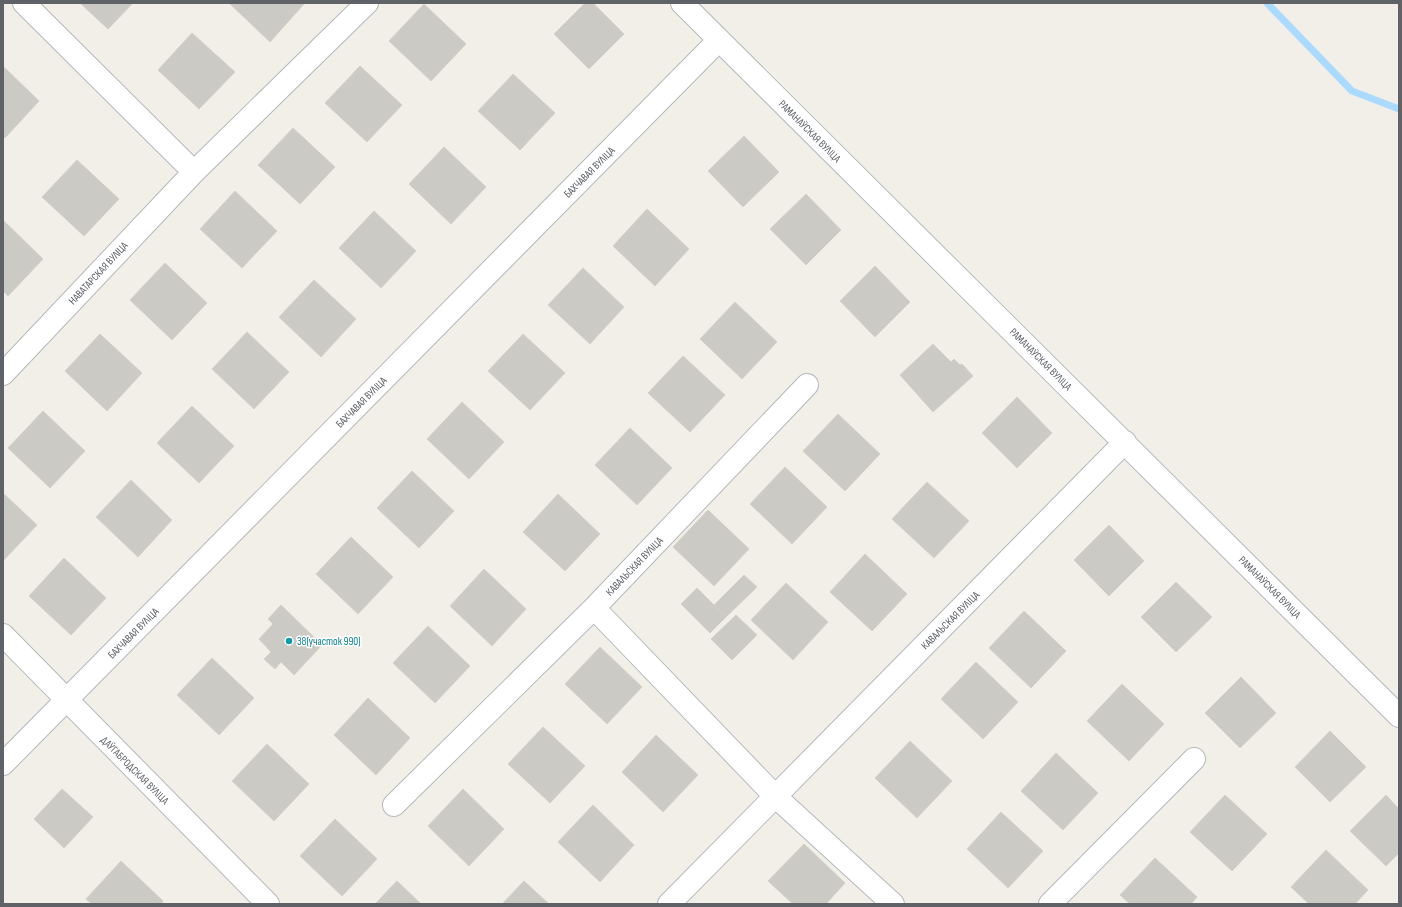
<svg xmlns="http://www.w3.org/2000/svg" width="1402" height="907" font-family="'Sofia Sans Condensed',sans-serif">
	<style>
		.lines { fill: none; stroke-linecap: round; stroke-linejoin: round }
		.stream { stroke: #aadaff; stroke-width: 7 }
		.building { fill: #cccac5; stroke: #d6d1c6 }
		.minor-casing { stroke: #b5b8bc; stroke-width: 24 }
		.minor { stroke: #fff; stroke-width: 22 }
		.culture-dot { fill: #0f9aa8; stroke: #fff; stroke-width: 1.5 }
		.labels { text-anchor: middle; stroke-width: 3; stroke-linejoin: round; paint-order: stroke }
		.street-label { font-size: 11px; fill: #5f6368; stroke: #fff }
		.culture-label { font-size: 11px; fill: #0d838f; stroke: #fff; text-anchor: start }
	</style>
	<rect width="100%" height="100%" fill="#f1efe8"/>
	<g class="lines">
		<path class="stream" d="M 1267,3 L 1352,91 L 1399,109"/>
	</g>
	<path class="building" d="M 80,3 L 133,3 L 108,29 Z
		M 229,3 L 303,3 L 304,4 L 270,42 Z
		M 585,3 L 593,3 L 624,34 L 589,69 L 554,34 Z
		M 424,4 L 466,44 L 431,81 L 389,41 Z
		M 192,33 L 235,72 L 199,109 L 158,70 Z
		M 3,66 L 39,101 L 5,138 L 3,136 Z
		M 360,66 L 402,105 L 367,142 L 325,103 Z
		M 513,74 L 555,113 L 520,150 L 478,111 Z
		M 293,128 L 335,167 L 300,204 L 258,165 Z
		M 744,136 L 779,172 L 743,207 L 708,171 Z
		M 444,147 L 486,187 L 451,224 L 409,184 Z
		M 77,160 L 119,199 L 84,236 L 42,197 Z
		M 235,191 L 277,231 L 242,268 L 200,229 Z
		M 806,194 L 841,230 L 806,265 L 770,229 Z
		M 647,209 L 689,249 L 655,286 L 613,246 Z
		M 374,211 L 416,251 L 381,288 L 339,248 Z
		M 3,220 L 43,259 L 8,296 L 3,291 Z
		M 165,263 L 207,303 L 172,340 L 130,300 Z
		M 875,266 L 910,302 L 875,337 L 840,301 Z
		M 583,268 L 624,307 L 590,344 L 548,305 Z
		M 314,280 L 356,319 L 321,357 L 279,317 Z
		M 735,302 L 777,342 L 742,379 L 700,339 Z
		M 247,332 L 289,372 L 254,409 L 212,369 Z
		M 100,334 L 142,373 L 107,411 L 65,371 Z
		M 523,334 L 565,373 L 530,410 L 488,371 Z
		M 933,344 L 951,362 L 954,359 L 960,365 L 962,364 L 973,376 L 933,412 L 900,375 Z
		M 683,356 L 725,395 L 690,432 L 648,393 Z
		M 1017,397 L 1052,433 L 1017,468 L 982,433 Z
		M 462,402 L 504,442 L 469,479 L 427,439 Z
		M 192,406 L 234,446 L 199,483 L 157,443 Z
		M 43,411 L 85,451 L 50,488 L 8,448 Z
		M 838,414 L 880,454 L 845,491 L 803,451 Z
		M 630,428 L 672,468 L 637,505 L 595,465 Z
		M 785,467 L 827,507 L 792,544 L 750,504 Z
		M 412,471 L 454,511 L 419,548 L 377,508 Z
		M 131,480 L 172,520 L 138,557 L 96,517 Z
		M 927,482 L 969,521 L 934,558 L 892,519 Z
		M 3,493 L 37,525 L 3,561 Z
		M 558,494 L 600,534 L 565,571 L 523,532 Z
		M 708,510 L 749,549 L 714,586 L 673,547 Z
		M 1109,525 L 1144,561 L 1109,596 L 1074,560 Z
		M 351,537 L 393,577 L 358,614 L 316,574 Z
		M 865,554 L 907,594 L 872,631 L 830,592 Z
		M 64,558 L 106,598 L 71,635 L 29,596 Z
		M 484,569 L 526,609 L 492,646 L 450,606 Z
		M 744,575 L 757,587 L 726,617 L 714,605 Z
		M 1176,582 L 1212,617 L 1176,652 L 1141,617 Z
		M 786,583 L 828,622 L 793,660 L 751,620 Z
		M 697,588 L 726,617 L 710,633 L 681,604 Z
		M 281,605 L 322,645 L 294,675 L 281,662 L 275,669 L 264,659 L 271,652 L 259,639 L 273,624 L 268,619 Z
		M 1024,611 L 1066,651 L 1031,688 L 989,648 Z
		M 736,615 L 757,635 L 732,660 L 711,639 Z
		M 428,626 L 470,666 L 435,703 L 393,663 Z
		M 600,647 L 642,687 L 607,724 L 565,684 Z
		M 212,658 L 254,698 L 219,735 L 177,695 Z
		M 976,662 L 1018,702 L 983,739 L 941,699 Z
		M 1241,677 L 1276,713 L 1240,748 L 1205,713 Z
		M 1122,684 L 1164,724 L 1129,761 L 1087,721 Z
		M 368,698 L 410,738 L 376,775 L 334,735 Z
		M 543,727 L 585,766 L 550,803 L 508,764 Z
		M 1330,731 L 1366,767 L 1330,802 L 1295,767 Z
		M 656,735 L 698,775 L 663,812 L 622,772 Z
		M 910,741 L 952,781 L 917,818 L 875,778 Z
		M 267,744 L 309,784 L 274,821 L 232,781 Z
		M 1056,753 L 1098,793 L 1063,830 L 1021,791 Z
		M 62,789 L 93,817 L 64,848 L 34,819 Z
		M 463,789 L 504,829 L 469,866 L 428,826 Z
		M 1225,795 L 1267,834 L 1232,871 L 1190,832 Z
		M 1386,795 L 1399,809 L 1399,853 L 1386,866 L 1350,831 Z
		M 593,805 L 634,845 L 600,882 L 558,842 Z
		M 1001,812 L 1043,851 L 1008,888 L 967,849 Z
		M 335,819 L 377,859 L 342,896 L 300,856 Z
		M 804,844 L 845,883 L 826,904 L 793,904 L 768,881 Z
		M 1326,850 L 1368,890 L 1355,904 L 1309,904 L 1291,887 Z
		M 1155,858 L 1197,897 L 1191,904 L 1130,904 L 1120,895 Z
		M 121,861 L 163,901 L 161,904 L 92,904 L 86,899 Z
		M 397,881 L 421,904 L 375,904 Z
		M 524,881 L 549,904 L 502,904 Z"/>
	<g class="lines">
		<g class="minor-casing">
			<path id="minor" d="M 24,3 L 194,172 L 367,3
				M 682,3 L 1399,716
				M 3,374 L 194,172
				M 807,385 L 594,608 L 776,797 L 893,904
				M 3,635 L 268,904
				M 3,764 L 718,41
				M 394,805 L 594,608
				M 669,904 L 1125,442
				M 1050,904 L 1194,759"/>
		</g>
		<use href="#minor" class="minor"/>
	</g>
	<circle class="culture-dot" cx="289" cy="641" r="4"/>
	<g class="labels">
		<g class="street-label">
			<text transform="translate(810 131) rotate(45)" y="4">РАМАНАЎСКАЯ ВУЛІЦА</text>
			<text transform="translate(589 172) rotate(-45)" y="4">БАХЧАВАЯ ВУЛІЦА</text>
			<text transform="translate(98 273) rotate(-47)" y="4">НАВАТАРСКАЯ ВУЛІЦА</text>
			<text transform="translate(1041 359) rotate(45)" y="4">РАМАНАЎСКАЯ ВУЛІЦА</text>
			<text transform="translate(361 402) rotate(-45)" y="4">БАХЧАВАЯ ВУЛІЦА</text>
			<text transform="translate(634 566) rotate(-46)" y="4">КАВАЛЬСКАЯ ВУЛІЦА</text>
			<text transform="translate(1270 587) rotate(45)" y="4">РАМАНАЎСКАЯ ВУЛІЦА</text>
			<text transform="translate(950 620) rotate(-45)" y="4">КАВАЛЬСКАЯ ВУЛІЦА</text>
			<text transform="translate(133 633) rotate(-45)" y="4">БАХЧАВАЯ ВУЛІЦА</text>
			<text transform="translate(135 770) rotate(45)" y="4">ДАЎГАБРОДСКАЯ ВУЛІЦА</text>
		</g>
		<g class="culture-label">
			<text x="297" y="645">38(участок 990)</text>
		</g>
	</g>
	<rect width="1402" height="907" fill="none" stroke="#5f6368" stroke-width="8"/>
</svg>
